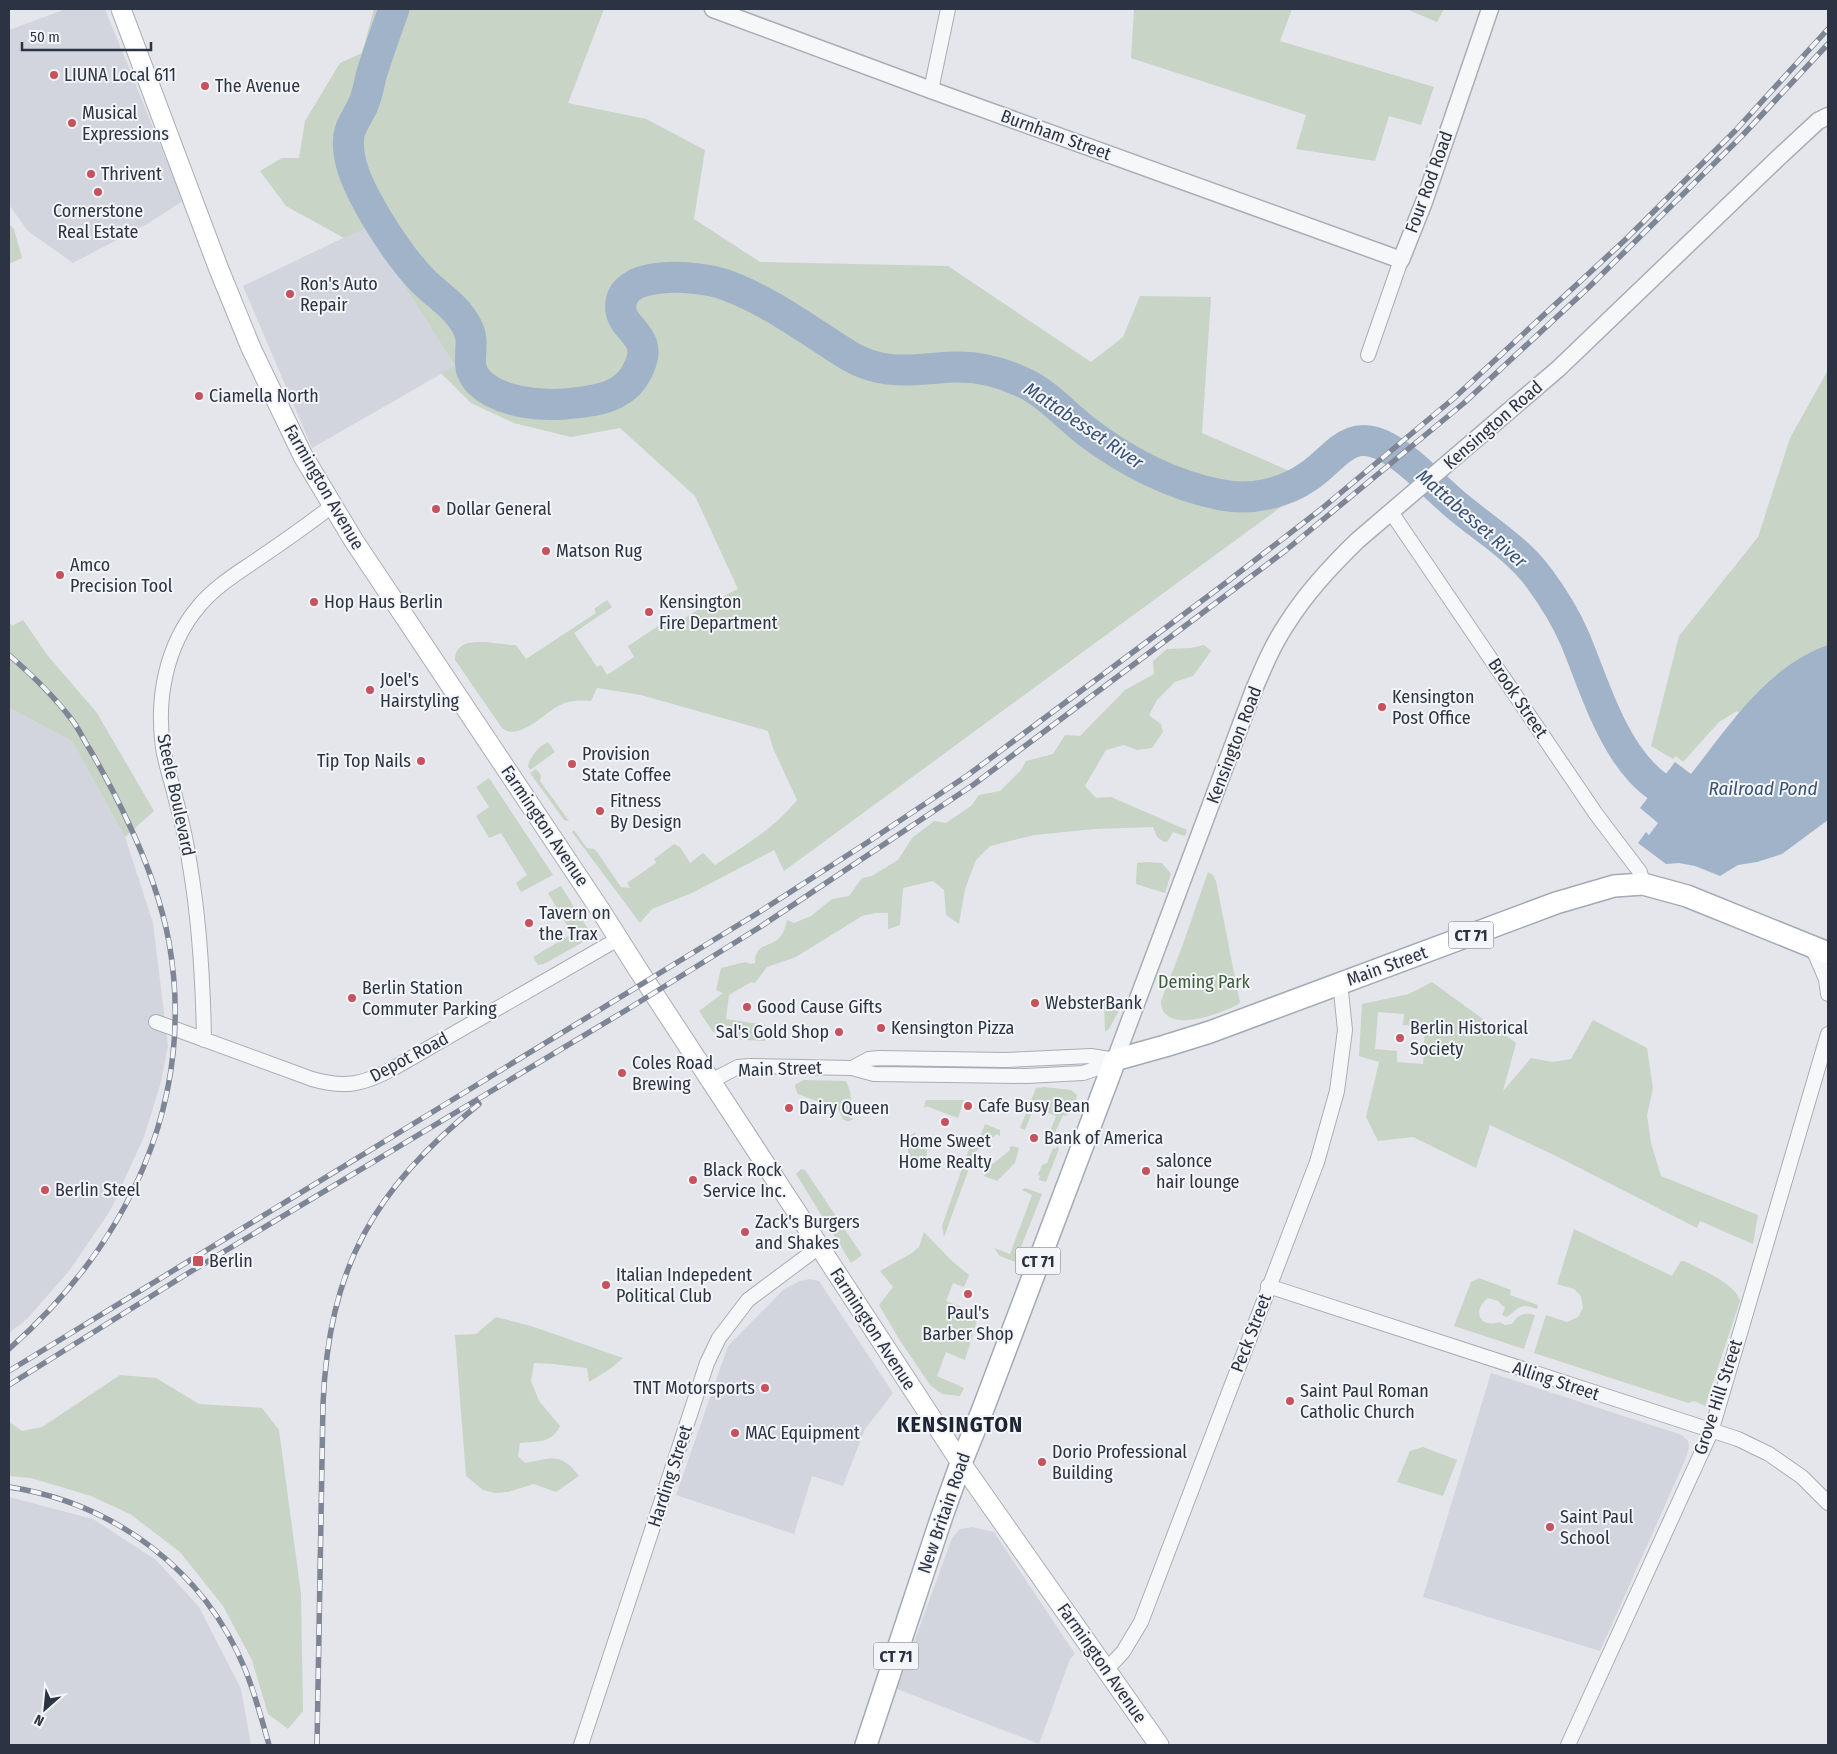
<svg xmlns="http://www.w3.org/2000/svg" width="1837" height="1754" font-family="'Fira Sans Condensed',sans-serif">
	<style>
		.built { fill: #d2d5dd }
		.green { fill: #c8d4c5; fill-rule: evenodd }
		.water { fill: #a1b3c8 }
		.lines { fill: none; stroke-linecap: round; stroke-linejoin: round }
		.river { stroke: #a1b3c8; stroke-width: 31 }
		.minor-casing { stroke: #a9adb5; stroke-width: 16 }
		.tertiary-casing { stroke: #a9adb5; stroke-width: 19 }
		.secondary-casing { stroke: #a9adb5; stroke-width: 21 }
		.primary-casing { stroke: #a3aab6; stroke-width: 24 }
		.minor { stroke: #f6f7f9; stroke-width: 14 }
		.tertiary { stroke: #f6f7f9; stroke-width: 16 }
		.secondary { stroke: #fff; stroke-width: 19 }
		.primary { stroke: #fff; stroke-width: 21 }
		.rail-casing { stroke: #7e8594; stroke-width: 5.5 }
		.rail { stroke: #f3f5f8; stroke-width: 4; stroke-dasharray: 11; stroke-linecap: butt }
		.poi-dot { fill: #c8515e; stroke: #f3f5f8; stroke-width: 2 }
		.labels { text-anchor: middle; stroke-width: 4; stroke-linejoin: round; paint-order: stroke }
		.shield { fill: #f3f5f8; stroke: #686d79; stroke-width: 1 }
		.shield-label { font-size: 16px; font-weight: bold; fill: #2c3342 }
		.poi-label { font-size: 18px; fill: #2c3342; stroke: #f3f5f8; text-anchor: start }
		.street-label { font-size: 18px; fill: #2c3342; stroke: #f3f5f8 }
		.park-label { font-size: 18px; fill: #3f5d3a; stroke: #f3f5f8 }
		.water-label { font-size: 19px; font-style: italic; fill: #385174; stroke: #f3f5f8 }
		.district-label { font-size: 22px; font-weight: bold; letter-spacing: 1px; fill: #1e2433; stroke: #f3f5f8 }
	</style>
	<rect width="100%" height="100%" fill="#e4e6eb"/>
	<path class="built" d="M 66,9 L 105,9 L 183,201 L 147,224 L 73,263 L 28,231 L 9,205 L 9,30 Z
		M 368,226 L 455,366 L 312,448 L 243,286 Z
		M 9,708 L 72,741 L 125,837 L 153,923 L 168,1046 L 161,1082 L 144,1137 L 110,1211 L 69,1271 L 27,1319 L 9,1333 Z
		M 810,1279 L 819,1281 L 893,1393 L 865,1429 L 843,1486 L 812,1476 L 794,1534 L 676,1495 L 728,1346 L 784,1289 L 800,1281 Z
		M 1491,1373 L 1682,1435 L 1688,1441 L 1689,1447 L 1686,1458 L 1600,1651 L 1423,1597 Z
		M 9,1497 L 93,1519 L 156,1560 L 199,1607 L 241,1689 L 251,1745 L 9,1745 Z
		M 972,1527 L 994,1532 L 1075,1654 L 1070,1659 L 1039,1744 L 897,1689 L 952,1538 L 960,1529 Z"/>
	<path class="green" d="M 374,9 L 604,9 L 568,103 L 646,119 L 705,150 L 694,219 L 760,262 L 948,266 L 1091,362 L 1123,337 L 1140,296 L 1211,297 L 1202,433 L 1315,482 L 784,871 L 774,850 L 692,893 L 652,909 L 640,923 L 572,832 L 574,830 L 587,848 L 594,849 L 597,852 L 621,887 L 630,888 L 627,883 L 656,863 L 654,859 L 674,844 L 680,847 L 690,863 L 703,853 L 715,865 C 744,846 775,828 797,800 L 773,748 L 768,731 L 641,695 L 597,688 L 591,701 C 581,700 570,700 560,705 C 545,712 519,742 502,728 L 455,660 C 455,631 500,646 516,645 L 526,659 L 596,613 L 594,609 L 607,600 L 612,607 L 574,633 L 597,667 L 601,665 L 607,675 L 634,657 L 628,646 L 672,617 L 676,624 L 705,605 L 738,589 L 695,496 L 620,428 L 571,437 L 514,423 L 471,403 L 441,373 L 455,366 L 368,227 L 344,238 L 286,206 L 260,171 L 282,158 L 299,158 L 305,121 L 340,63 L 362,53 Z
		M 1134,9 L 1292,9 L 1280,41 L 1434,87 L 1421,125 L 1389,116 L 1375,161 L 1296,149 L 1306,115 L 1131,58 Z
		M 1406,9 L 1444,9 L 1437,22 Z
		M 9,224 L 14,229 L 22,258 L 9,264 Z
		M 1828,370 L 1828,645 C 1793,658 1764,684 1739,713 L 1737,711 L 1719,722 L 1683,762 L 1676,756 L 1673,759 L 1651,746 L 1679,636 L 1758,537 L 1790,438 Z
		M 23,620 L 48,656 L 97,713 L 154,811 L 125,837 L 72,741 L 9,708 L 9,621 L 12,626 Z
		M 1204,645 L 1211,651 L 1193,676 L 1175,682 L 1157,700 L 1149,715 L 1161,724 L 1163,732 L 1152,748 L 1137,750 L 1124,745 L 1106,750 L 1085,786 L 1096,798 L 1111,797 L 1187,830 L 1185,836 L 1173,832 L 1168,841 L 1164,842 L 1157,837 L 1153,827 L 1095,829 L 1034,835 L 990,846 L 976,860 L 965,889 L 959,924 L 946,915 L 944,890 L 933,881 L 903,888 L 900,925 L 888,929 L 888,913 L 875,913 L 862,916 L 796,957 L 767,967 L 755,983 L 751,982 L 729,995 L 726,1019 L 765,1025 L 765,1041 L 729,1039 L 727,1036 L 718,1031 L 713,1032 L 699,1011 L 723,993 L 716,990 L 721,968 L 745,962 L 751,964 L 755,963 C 755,941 771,949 781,936 C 784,932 786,924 787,920 L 794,923 L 811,916 L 832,899 L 849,896 L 862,878 L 872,876 L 898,860 L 912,838 L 934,821 L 946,823 L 971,806 L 979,795 L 1000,791 L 1021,770 L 1026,761 L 1053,754 L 1065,735 L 1080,736 L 1125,690 L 1154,674 L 1153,661 L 1167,649 L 1191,648 Z
		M 548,742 L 555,752 L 530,770 L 528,766 C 531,755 538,747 548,742 Z
		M 536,769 L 541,775 L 540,781 L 569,821 L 564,820 L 530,773 Z
		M 489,778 L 553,875 L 521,892 L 516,883 L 527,875 L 501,833 L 489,838 L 476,816 L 489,807 L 476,787 Z
		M 1146,862 L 1162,863 L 1171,874 L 1165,893 L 1136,884 L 1137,863 Z
		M 1208,872 L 1213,875 L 1216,881 L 1240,1003 C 1225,1013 1161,1037 1161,1001 L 1183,944 Z
		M 561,886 L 588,929 L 583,942 L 544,964 L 538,965 L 533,957 L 572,934 L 548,893 Z
		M 1432,982 L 1516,1043 L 1503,1091 L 1531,1058 L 1552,1062 L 1571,1059 L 1593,1020 L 1647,1048 L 1653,1088 L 1647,1115 L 1651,1143 L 1661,1176 L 1758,1215 L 1753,1244 L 1700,1221 L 1697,1228 L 1558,1157 L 1490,1125 L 1476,1168 L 1413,1137 L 1378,1141 L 1366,1117 L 1379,1062 L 1359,1056 L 1362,1004 L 1409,994 ZM 1378,1012 L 1404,1014 L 1403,1025 L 1425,1027 L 1423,1064 L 1397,1062 L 1397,1051 L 1375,1049 Z
		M 1104,1002 L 1121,1007 L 1109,1029 L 1105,1032 Z
		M 804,1080 L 846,1081 L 850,1091 L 853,1119 L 848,1122 L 843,1119 L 838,1109 L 798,1094 L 795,1087 L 796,1084 Z
		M 1044,1087 L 1071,1090 L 1077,1095 L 1073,1112 L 1065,1116 L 1063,1115 L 1054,1135 L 1049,1134 L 1056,1116 L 1034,1107 L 1025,1130 L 1020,1128 L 1036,1088 Z
		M 926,1100 L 964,1100 L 958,1118 L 926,1106 L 925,1108 L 924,1107 Z
		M 985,1124 L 1000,1130 L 1000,1136 L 997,1134 L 975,1152 L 944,1237 L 942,1226 L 971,1143 L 977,1145 Z
		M 916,1132 L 914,1136 L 920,1138 L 918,1144 L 926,1148 C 928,1154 926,1163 920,1166 L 916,1165 L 908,1153 L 909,1136 Z
		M 1012,1146 L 1019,1148 L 1015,1163 L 997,1181 L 984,1176 L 991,1162 L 993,1164 L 1010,1150 L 1010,1147 Z
		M 1057,1146 L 1059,1149 L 1046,1182 L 1039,1180 L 1040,1176 L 1038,1175 L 1042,1165 L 1047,1163 L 1053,1148 L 1056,1149 Z
		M 801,1169 L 805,1170 L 862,1255 L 851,1263 L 796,1174 Z
		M 1025,1188 L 1042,1194 L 1015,1262 L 1000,1256 L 994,1248 L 1010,1254 L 1032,1195 L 1022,1190 Z
		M 1574,1229 L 1672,1276 L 1681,1261 L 1684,1261 C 1699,1269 1736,1283 1740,1301 L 1705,1406 L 1694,1401 L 1688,1403 L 1534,1353 L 1546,1315 L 1567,1322 L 1578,1317 L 1583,1308 L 1581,1296 L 1574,1289 L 1557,1284 Z
		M 924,1232 L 952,1261 L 969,1275 L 964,1287 L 953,1283 L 946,1301 L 979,1314 L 965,1360 L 946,1352 L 937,1376 L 964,1388 L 960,1396 L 942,1394 L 930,1385 L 899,1339 L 879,1305 L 893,1287 L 880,1271 L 912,1253 L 919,1247 Z
		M 1479,1278 L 1511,1290 L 1510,1295 L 1538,1305 L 1537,1309 C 1519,1302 1520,1308 1507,1317 L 1502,1315 L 1505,1308 L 1498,1301 L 1488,1298 C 1472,1310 1479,1329 1499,1322 L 1505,1325 L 1512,1324 C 1519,1314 1524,1312 1535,1315 L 1524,1349 L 1454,1326 L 1471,1282 Z
		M 496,1317 L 531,1326 L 623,1358 L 610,1369 L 589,1382 L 587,1368 L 553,1364 L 534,1363 L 531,1381 L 539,1401 L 560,1426 C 551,1444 538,1441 520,1443 L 518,1456 L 525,1463 C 552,1458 561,1452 579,1476 L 556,1492 L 534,1484 L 508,1492 L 495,1493 L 483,1490 L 466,1476 L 455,1335 L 476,1334 Z
		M 120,1375 L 156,1378 L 199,1404 L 262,1408 L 279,1430 L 301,1594 L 303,1711 L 288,1729 L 268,1714 L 252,1660 L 223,1606 L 180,1552 L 130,1514 L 91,1496 L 31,1478 L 9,1476 L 9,1422 L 22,1431 L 42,1427 Z
		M 1423,1447 L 1457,1460 L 1443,1496 L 1397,1482 L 1410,1451 Z"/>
	<path class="water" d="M 1828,645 L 1828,820 L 1782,854 L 1757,862 L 1738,865 L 1720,876 L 1695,866 L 1679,863 L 1666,864 L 1638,843 L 1646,832 L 1649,835 L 1658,823 L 1640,808 L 1675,762 L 1691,774 C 1729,726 1767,666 1828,645 Z"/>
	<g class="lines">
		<path class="river" d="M 394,9 C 386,31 378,53 371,76 C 369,85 367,96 363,105 C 354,124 346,129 349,152 C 352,187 399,257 424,282 C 436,294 451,303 461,317 C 467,325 472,334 471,344 C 471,360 467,369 479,382 C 499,402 538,406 565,404 C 597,401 628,398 640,365 C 643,357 644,353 642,345 C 638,332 623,324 621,311 C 615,267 699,276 723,284 C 758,296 789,317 820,337 C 837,348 854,361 873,366 C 900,374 926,368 954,367 C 977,366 1001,372 1022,382 C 1047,393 1064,414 1086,431 C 1125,461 1173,486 1222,495 C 1251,501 1285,493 1309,476 C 1336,458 1348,427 1386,447 C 1412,461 1433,486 1456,505 C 1484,529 1517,548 1539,578 C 1553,597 1566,618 1575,639 C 1599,696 1623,791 1695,802"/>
		<g class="minor-casing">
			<path id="minor" d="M 931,90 L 948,9
				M 1368,355 L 1401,260
				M 1391,512 L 1596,814 L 1640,872 L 1643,884
				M 1812,947 L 1826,979 L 1828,994
				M 156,1022 L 312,1079 C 346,1089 364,1084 394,1068 L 618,939
				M 204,1040 C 203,982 200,924 190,866 C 187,844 182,822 176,800 C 172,783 166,766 163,748 C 156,698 166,645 199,606 C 214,588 233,576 252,563 C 279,545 306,526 332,506
				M 852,1068 L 869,1059 L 879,1058 L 1005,1060 L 1091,1056 L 1115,1060
				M 711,1081 L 738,1067 L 750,1066 L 852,1068 L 874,1074 L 1026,1076 L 1083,1073 L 1104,1066 L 1115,1060
				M 1268,1286 L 1738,1439 L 1769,1454 L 1802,1477 L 1828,1503
				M 1107,1669 L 1123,1652 L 1141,1622 L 1317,1162 L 1337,1091 L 1345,1030 L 1340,982
				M 581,1745 L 707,1363 L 719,1338 L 748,1300 L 819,1247
				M 1568,1745 L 1711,1432 L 1828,1034"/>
		</g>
		<g class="tertiary-casing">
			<path id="tertiary" d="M 713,9 L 931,90 L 1401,260 L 1424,202 L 1490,9
				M 1115,1060 L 1253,692 C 1263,668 1273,644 1288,622 C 1307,592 1332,565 1358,540 L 1558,369 L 1776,160 L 1818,121 L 1828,116"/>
		</g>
		<g class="secondary-casing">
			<path id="secondary" d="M 121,9 L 218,267 L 251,348 L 303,456 L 354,541 L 601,911 L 637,968 L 961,1463 L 1159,1745"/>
		</g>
		<g class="primary-casing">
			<path id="primary" d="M 866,1745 L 942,1516 L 961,1463 L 983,1409 L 1115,1060 L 1165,1046 L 1210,1032 L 1556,903 L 1614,886 L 1643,884 L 1687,896 L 1828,953"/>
		</g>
		<use href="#minor" class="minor"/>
		<use href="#tertiary" class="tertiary"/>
		<use href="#secondary" class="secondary"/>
		<use href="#primary" class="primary"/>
		<g class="rail-casing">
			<path id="rail" d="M 9,655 C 32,675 54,696 72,720 C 79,729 83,739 89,748 C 103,772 116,796 128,822 C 146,860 161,900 169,942 C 197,1102 127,1245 9,1349
				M 9,1371 L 753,916 L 868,842 L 968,775 L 1219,588 L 1320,510 L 1453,399 L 1625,240 L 1735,131 L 1828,29
				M 9,1385 L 190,1272 L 628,1009 L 760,927 L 973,785 L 1285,551 L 1464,403 L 1587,289 L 1742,136 L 1828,44
				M 9,1487 C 114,1503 204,1570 245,1669 C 255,1694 262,1720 269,1745
				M 317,1745 L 323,1404 C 329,1267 373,1190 479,1104"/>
		</g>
		<use href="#rail" class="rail"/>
	</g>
	<g class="poi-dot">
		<circle cx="54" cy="75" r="5"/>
		<circle cx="205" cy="86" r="5"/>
		<circle cx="72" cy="123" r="5"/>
		<circle cx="91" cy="174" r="5"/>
		<circle cx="98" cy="192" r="5"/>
		<circle cx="290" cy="294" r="5"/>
		<circle cx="199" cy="396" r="5"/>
		<circle cx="436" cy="509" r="5"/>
		<circle cx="546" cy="551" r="5"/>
		<circle cx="60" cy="575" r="5"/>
		<circle cx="314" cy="602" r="5"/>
		<circle cx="649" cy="612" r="5"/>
		<circle cx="370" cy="690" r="5"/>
		<circle cx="1382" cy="707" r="5"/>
		<circle cx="421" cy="761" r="5"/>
		<circle cx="572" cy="764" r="5"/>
		<circle cx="600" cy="811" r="5"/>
		<circle cx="529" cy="923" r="5"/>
		<circle cx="352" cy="998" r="5"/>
		<circle cx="1035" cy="1003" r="5"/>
		<circle cx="747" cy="1007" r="5"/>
		<circle cx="881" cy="1028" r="5"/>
		<circle cx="839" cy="1032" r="5"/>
		<circle cx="1400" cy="1038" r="5"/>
		<circle cx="622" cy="1073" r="5"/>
		<circle cx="968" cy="1106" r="5"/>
		<circle cx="789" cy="1108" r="5"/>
		<circle cx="945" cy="1122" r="5"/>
		<circle cx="1034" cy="1138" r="5"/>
		<circle cx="1146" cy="1171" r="5"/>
		<circle cx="693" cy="1180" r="5"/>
		<circle cx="45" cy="1190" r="5"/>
		<circle cx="745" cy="1232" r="5"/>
		<rect x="192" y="1255" width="12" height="12" rx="2.5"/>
		<circle cx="606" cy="1285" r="5"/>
		<circle cx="968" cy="1294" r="5"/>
		<circle cx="765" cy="1388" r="5"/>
		<circle cx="1290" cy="1401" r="5"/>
		<circle cx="735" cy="1433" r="5"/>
		<circle cx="1042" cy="1462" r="5"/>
		<circle cx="1550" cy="1527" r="5"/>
	</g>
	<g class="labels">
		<g class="shield">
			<rect x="1448.5" y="921.5" width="45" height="27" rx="4"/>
			<rect x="1015.5" y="1247.5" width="45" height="27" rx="4"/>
			<rect x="873.5" y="1642.5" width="45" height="27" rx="4"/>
		</g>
		<g class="shield-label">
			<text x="1471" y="941">CT 71</text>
			<text x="1038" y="1267">CT 71</text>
			<text x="896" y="1662">CT 71</text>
		</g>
		<g class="poi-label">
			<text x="64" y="81">LIUNA Local 611</text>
			<text x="215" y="92">The Avenue</text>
			<text x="82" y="119">Musical<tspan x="82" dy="21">Expressions</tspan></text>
			<text x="101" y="180">Thrivent</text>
			<text x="98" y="217" text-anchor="middle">Cornerstone<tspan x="98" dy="21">Real Estate</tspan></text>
			<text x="300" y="290">Ron's Auto<tspan x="300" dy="21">Repair</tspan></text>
			<text x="209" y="402">Ciamella North</text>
			<text x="446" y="515">Dollar General</text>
			<text x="556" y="557">Matson Rug</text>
			<text x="70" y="571">Amco<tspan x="70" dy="21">Precision Tool</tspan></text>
			<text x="324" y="608">Hop Haus Berlin</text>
			<text x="659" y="608">Kensington<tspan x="659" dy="21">Fire Department</tspan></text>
			<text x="380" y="686">Joel's<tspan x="380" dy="21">Hairstyling</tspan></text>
			<text x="1392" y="703">Kensington<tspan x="1392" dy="21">Post Office</tspan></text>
			<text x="582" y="760">Provision<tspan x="582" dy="21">State Coffee</tspan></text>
			<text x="411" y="767" text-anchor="end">Tip Top Nails</text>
			<text x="610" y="807">Fitness<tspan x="610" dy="21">By Design</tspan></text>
			<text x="539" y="919">Tavern on<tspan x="539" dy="21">the Trax</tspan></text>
			<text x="362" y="994">Berlin Station<tspan x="362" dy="21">Commuter Parking</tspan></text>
			<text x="1045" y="1009">WebsterBank</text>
			<text x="757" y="1013">Good Cause Gifts</text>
			<text x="891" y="1034">Kensington Pizza</text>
			<text x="1410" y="1034">Berlin Historical<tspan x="1410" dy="21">Society</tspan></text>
			<text x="829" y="1038" text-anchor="end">Sal's Gold Shop</text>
			<text x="632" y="1069">Coles Road<tspan x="632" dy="21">Brewing</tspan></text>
			<text x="978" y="1112">Cafe Busy Bean</text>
			<text x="799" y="1114">Dairy Queen</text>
			<text x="1044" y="1144">Bank of America</text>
			<text x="945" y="1147" text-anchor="middle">Home Sweet<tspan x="945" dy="21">Home Realty</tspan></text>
			<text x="1156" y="1167">salonce<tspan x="1156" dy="21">hair lounge</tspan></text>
			<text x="703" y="1176">Black Rock<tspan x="703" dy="21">Service Inc.</tspan></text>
			<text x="55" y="1196">Berlin Steel</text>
			<text x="755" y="1228">Zack's Burgers<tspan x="755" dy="21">and Shakes</tspan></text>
			<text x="209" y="1267">Berlin</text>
			<text x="616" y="1281">Italian Indepedent<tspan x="616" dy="21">Political Club</tspan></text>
			<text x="968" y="1319" text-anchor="middle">Paul's<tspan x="968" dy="21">Barber Shop</tspan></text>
			<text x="755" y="1394" text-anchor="end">TNT Motorsports</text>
			<text x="1300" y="1397">Saint Paul Roman<tspan x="1300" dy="21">Catholic Church</tspan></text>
			<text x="745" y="1439">MAC Equipment</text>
			<text x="1052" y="1458">Dorio Professional<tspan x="1052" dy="21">Building</tspan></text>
			<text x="1560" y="1523">Saint Paul<tspan x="1560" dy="21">School</tspan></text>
		</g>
		<g class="street-label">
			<text transform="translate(1056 135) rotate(20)" y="6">Burnham Street</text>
			<text transform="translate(1429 182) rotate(-70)" y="6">Four Rod Road</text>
			<text transform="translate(1493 425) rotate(-41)" y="6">Kensington Road</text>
			<text transform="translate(324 487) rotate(60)" y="6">Farmington Avenue</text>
			<text transform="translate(1518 698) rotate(56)" y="6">Brook Street</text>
			<text transform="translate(1234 745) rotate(-69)" y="6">Kensington Road</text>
			<text transform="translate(176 795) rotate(78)" y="6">Steele Boulevard</text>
			<text transform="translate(545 826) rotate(56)" y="6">Farmington Avenue</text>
			<text transform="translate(1387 966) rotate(-20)" y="6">Main Street</text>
			<text transform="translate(409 1057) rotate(-28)" y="6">Depot Road</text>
			<text transform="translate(780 1069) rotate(-2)" y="6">Main Street</text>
			<text transform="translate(873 1329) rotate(57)" y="6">Farmington Avenue</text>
			<text transform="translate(1251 1333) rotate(-69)" y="6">Peck Street</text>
			<text transform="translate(1556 1381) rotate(18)" y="6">Alling Street</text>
			<text transform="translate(1718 1397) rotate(-72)" y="6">Grove Hill Street</text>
			<text transform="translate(670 1476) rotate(-72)" y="6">Harding Street</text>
			<text transform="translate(944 1513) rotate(-71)" y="6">New Britain Road</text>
			<text transform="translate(1102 1663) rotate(55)" y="6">Farmington Avenue</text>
		</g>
		<g class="park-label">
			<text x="1204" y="988">Deming Park</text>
		</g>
		<g class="water-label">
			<text transform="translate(1084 425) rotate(34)" y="7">Mattabesset River</text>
			<text transform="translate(1472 518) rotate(41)" y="7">Mattabesset River</text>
			<text x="1763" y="795">Railroad Pond</text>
		</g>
		<g class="district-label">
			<text x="960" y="1432">KENSINGTON</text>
		</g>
	</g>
	<rect width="1837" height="1754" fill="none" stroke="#2c3342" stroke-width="20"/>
	<g transform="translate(45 1709) rotate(207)" stroke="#f3f5f8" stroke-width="4" paint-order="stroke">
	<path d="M0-4L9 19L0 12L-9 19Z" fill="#2c3342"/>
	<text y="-8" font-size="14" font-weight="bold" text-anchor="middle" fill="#2c3342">N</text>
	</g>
	<path d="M22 42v8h129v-8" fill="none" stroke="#2c3342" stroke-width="2.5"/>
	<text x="30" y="42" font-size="15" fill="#2c3342" stroke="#f3f5f8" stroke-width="4" paint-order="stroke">50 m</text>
</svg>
